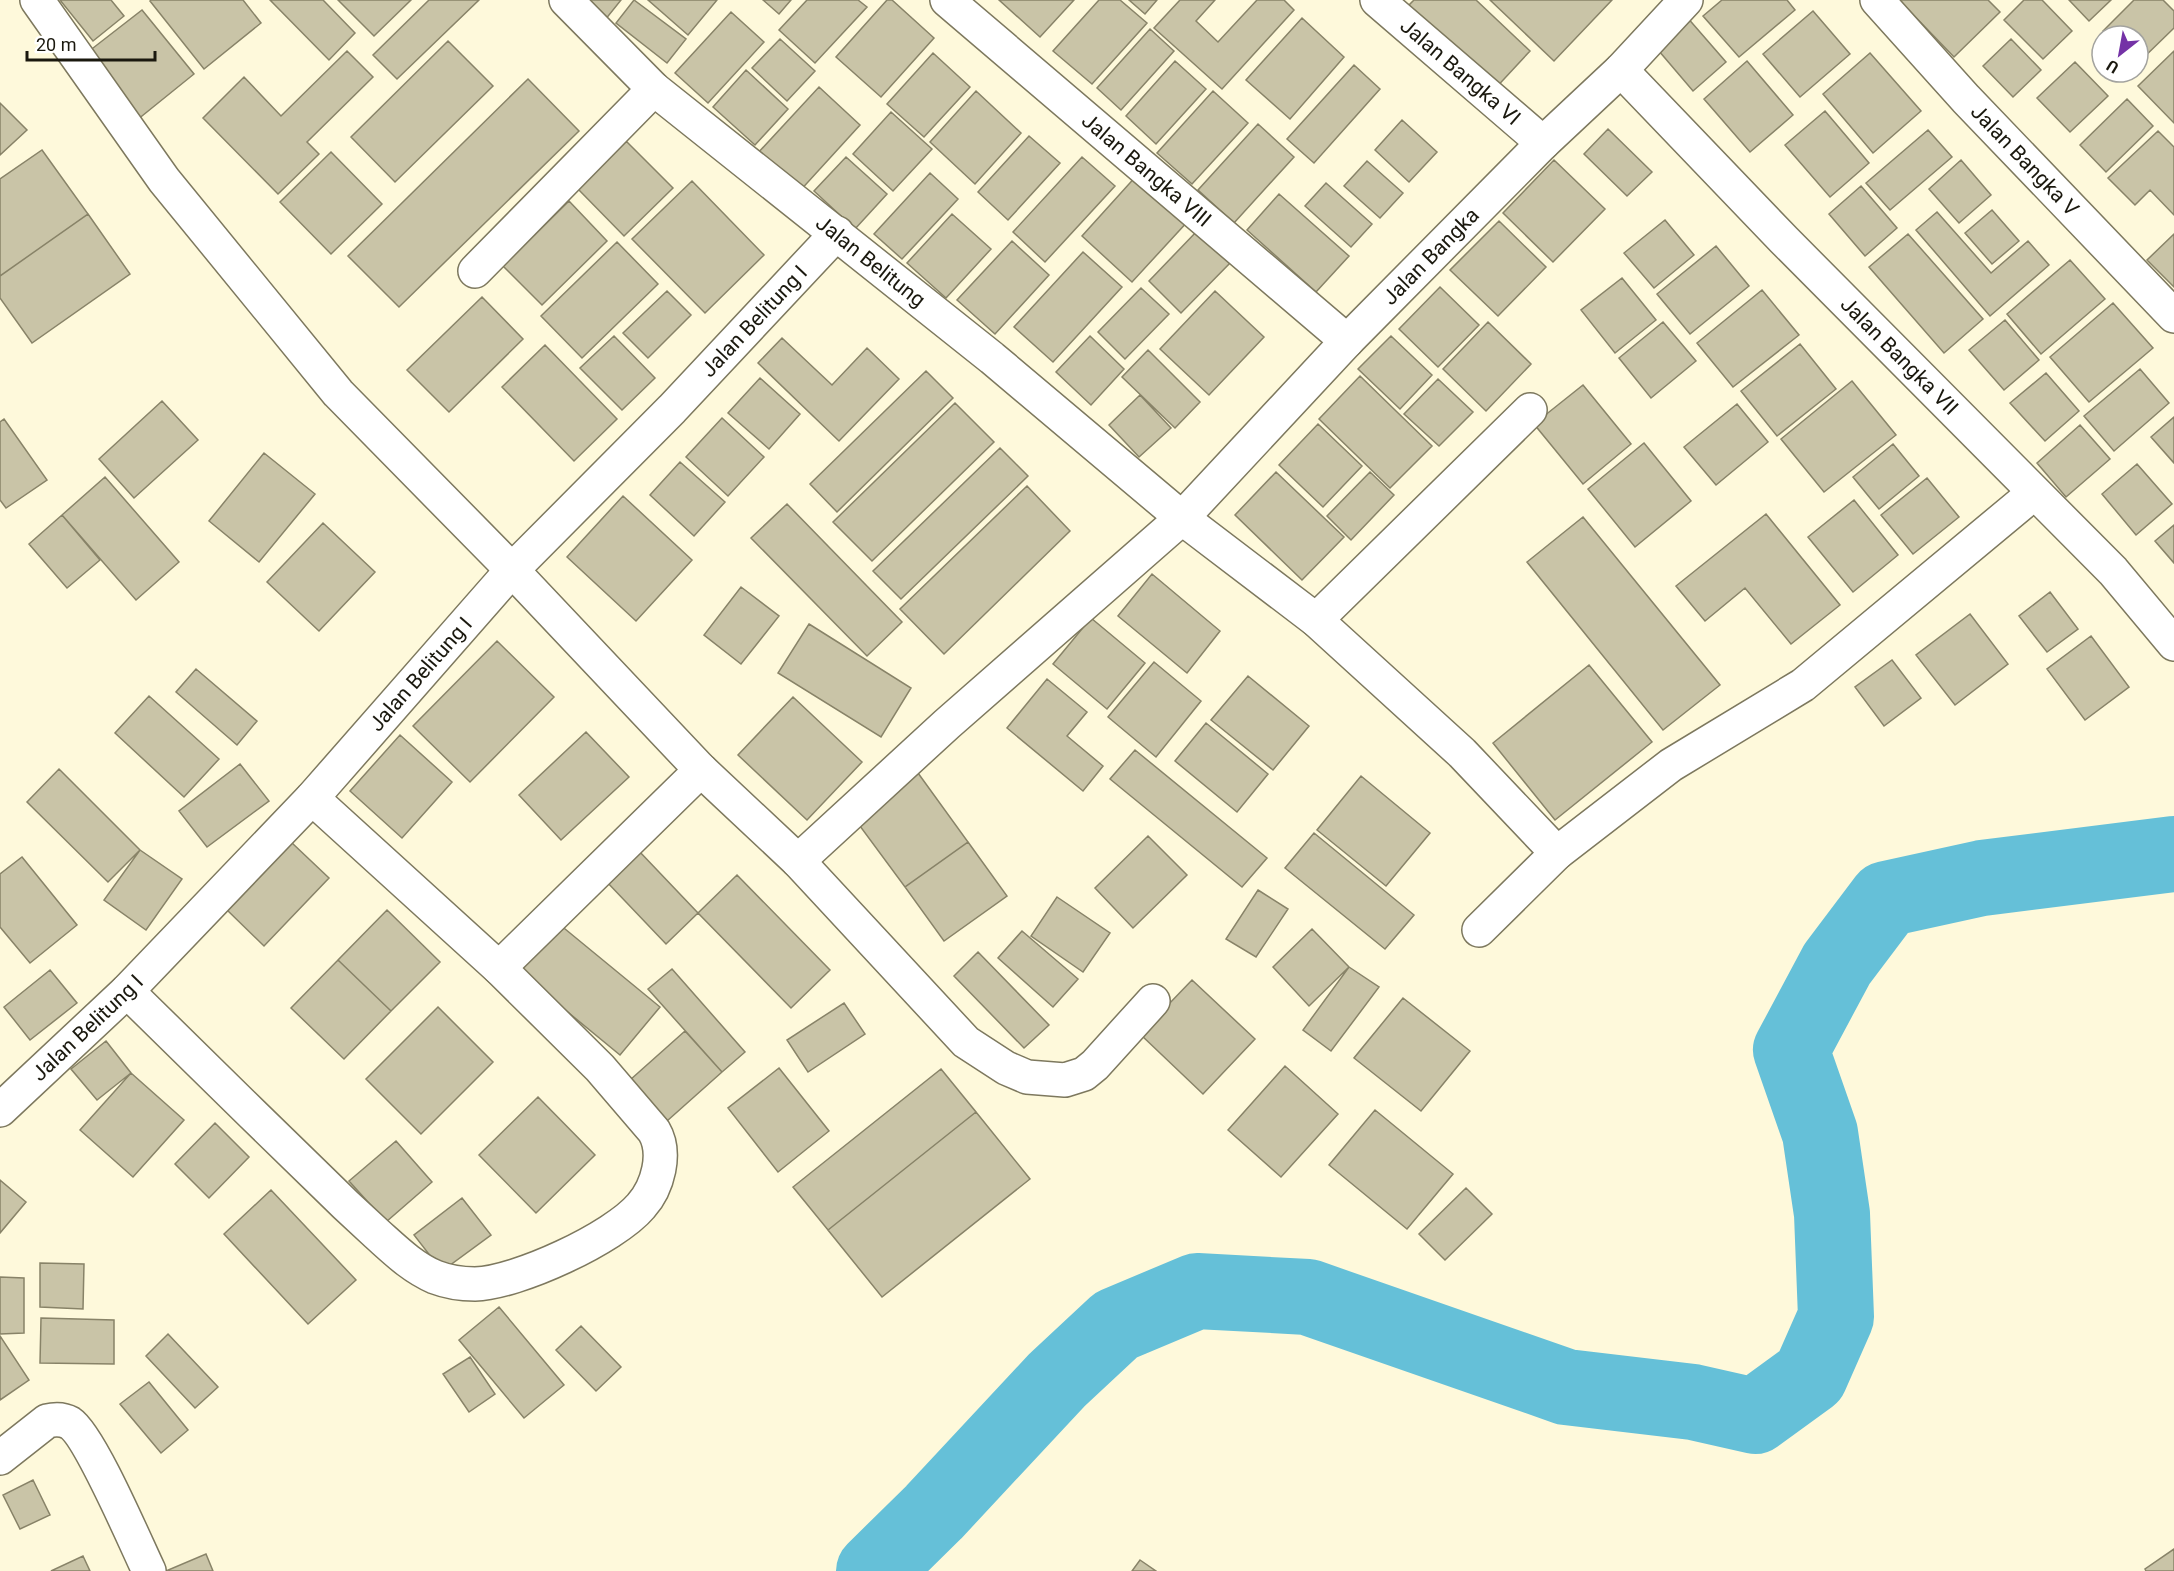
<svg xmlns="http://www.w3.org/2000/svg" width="2174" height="1571" font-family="Roboto,sans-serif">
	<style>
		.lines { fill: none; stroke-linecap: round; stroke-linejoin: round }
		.river { stroke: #65c0d8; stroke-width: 76 }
		.building { fill: #c9c4a7; stroke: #888368; stroke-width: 1.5 }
		.street-casing { stroke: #7d785e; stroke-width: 36 }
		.street { stroke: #fff; stroke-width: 33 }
		.labels { text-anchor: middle; stroke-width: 5; stroke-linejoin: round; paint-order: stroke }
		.street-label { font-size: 21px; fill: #1a180e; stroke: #fff }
	</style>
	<rect width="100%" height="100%" fill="#fef9db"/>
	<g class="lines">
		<path class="river" d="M 874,1571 L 934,1512 L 1057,1380 L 1116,1325 L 1197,1291 L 1308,1297 L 1566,1387 L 1693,1402 L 1755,1416 L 1810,1376 L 1836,1317 L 1832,1214 L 1820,1133 L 1791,1050 L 1837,964 L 1886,899 L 1982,878 L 2174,854"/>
	</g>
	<path class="building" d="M 60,0 L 111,0 L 124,16 L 93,41 Z
		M 151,0 L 243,0 L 261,23 L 204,69 L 150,1 Z
		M 270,0 L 323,0 L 355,33 L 329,60 Z
		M 338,0 L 411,0 L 374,36 Z
		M 429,0 L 479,0 L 397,79 L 373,55 Z
		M 581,0 L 621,0 L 605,20 Z
		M 634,0 L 686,39 L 667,63 L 616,23 Z
		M 648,0 L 717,0 L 688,35 Z
		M 763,0 L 791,0 L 779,14 Z
		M 807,0 L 858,0 L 867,7 L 815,63 L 779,30 Z
		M 887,0 L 892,0 L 934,38 L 881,97 L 836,57 Z
		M 999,0 L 1074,0 L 1040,37 Z
		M 1099,0 L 1120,0 L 1147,23 L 1092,84 L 1053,51 Z
		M 1129,0 L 1157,0 L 1145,14 Z
		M 1180,0 L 1215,0 L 1196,21 L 1218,42 L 1257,0 L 1284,0 L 1294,10 L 1222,89 L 1154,28 Z
		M 1414,0 L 1476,0 L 1530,51 L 1492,92 L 1405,9 Z
		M 1490,0 L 1612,0 L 1554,61 Z
		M 1722,0 L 1787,0 L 1795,10 L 1739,57 L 1703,16 Z
		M 1899,0 L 1988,0 L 2000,12 L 1954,57 Z
		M 2024,0 L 2042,0 L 2072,31 L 2043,59 L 2004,20 Z
		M 2069,0 L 2111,0 L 2089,21 Z
		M 2134,0 L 2163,0 L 2174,11 L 2174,28 L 2138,63 L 2138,36 L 2107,36 L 2103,31 Z
		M 142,10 L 194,74 L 137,120 L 84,55 Z
		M 1813,11 L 1850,54 L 1800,97 L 1763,54 Z
		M 731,12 L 764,42 L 708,103 L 675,73 Z
		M 1686,16 L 1726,62 L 1693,91 L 1653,44 Z
		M 1302,18 L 1344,57 L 1290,119 L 1246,80 Z
		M 1150,29 L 1174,51 L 1121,110 L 1097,88 Z
		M 780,39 L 815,71 L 787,101 L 752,68 Z
		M 2011,39 L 2041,70 L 2013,97 L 1983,66 Z
		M 448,41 L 493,86 L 395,182 L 351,137 Z
		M 347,51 L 373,77 L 307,142 L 319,154 L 278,194 L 203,118 L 244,77 L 281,116 Z
		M 2174,51 L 2174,123 L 2138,86 Z
		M 933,53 L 970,87 L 924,137 L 887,104 Z
		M 1870,53 L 1921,111 L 1873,153 L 1823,94 Z
		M 1175,61 L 1206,89 L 1156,144 L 1126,116 Z
		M 1747,61 L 1793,115 L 1750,152 L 1704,99 Z
		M 2075,62 L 2108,96 L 2070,132 L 2037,98 Z
		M 1354,65 L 1380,89 L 1314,163 L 1287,139 Z
		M 746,70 L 788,109 L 755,145 L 713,107 Z
		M 528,79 L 579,131 L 399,307 L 348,256 Z
		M 819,87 L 860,125 L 798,193 L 756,155 Z
		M 976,91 L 1021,133 L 975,184 L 930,142 Z
		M 1213,91 L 1248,123 L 1192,184 L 1157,153 Z
		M 2127,99 L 2153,126 L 2106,172 L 2080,145 Z
		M 0,103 L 27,130 L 0,155 Z
		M 1825,111 L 1869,163 L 1830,197 L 1785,145 Z
		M 891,112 L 932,149 L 893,191 L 853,154 Z
		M 1402,120 L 1437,152 L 1409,182 L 1375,150 Z
		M 1258,124 L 1294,157 L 1234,223 L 1198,190 Z
		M 1608,129 L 1652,172 L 1627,196 L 1584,154 Z
		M 1928,130 L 1952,157 L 1890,210 L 1866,183 Z
		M 2158,131 L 2174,147 L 2174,215 L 2150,190 L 2135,205 L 2108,178 Z
		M 1029,136 L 1060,163 L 1008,220 L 978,192 Z
		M 626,141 L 673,188 L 624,236 L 578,189 Z
		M 42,150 L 88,214 L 0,276 L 0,179 Z
		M 331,152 L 382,204 L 331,254 L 280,202 Z
		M 846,157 L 887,194 L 855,229 L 814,191 Z
		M 1082,157 L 1115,186 L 1045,262 L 1013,232 Z
		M 1554,160 L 1605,209 L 1553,262 L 1503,213 Z
		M 1961,160 L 1991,195 L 1959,223 L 1929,189 Z
		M 1367,161 L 1403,193 L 1380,218 L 1344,186 Z
		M 930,173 L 958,199 L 902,259 L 874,234 Z
		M 1138,174 L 1189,220 L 1132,282 L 1082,236 Z
		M 692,181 L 764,255 L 705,313 L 632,239 Z
		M 1326,183 L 1372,224 L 1351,247 L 1305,206 Z
		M 1861,186 L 1897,228 L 1865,256 L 1829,214 Z
		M 1279,194 L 1349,256 L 1316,292 L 1247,230 Z
		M 569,201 L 607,241 L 542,305 L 503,266 Z
		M 1992,210 L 2019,241 L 1992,264 L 1965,233 Z
		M 1937,212 L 1991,273 L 2028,241 L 2049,265 L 1990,316 L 1916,230 Z
		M 88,214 L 130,274 L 32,343 L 0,298 L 0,276 Z
		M 952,214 L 991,249 L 946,298 L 907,263 Z
		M 1665,220 L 1694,255 L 1654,288 L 1624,253 Z
		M 1499,221 L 1546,267 L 1498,316 L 1450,270 Z
		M 1198,230 L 1232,261 L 1181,313 L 1149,281 Z
		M 1908,234 L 1983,319 L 1944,353 L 1869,267 Z
		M 2174,234 L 2174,287 L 2147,260 Z
		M 1012,241 L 1049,275 L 995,334 L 957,300 Z
		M 617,242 L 658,284 L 582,358 L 541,316 Z
		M 1716,246 L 1749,286 L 1690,334 L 1657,294 Z
		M 1083,252 L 1122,287 L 1053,362 L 1014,327 Z
		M 2070,260 L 2105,299 L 2041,354 L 2007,314 Z
		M 1622,278 L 1656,320 L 1615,353 L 1581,310 Z
		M 1440,287 L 1479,325 L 1438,367 L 1399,329 Z
		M 1141,288 L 1169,314 L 1125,359 L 1098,332 Z
		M 1762,290 L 1799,335 L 1733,387 L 1697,343 Z
		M 667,291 L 691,315 L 648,358 L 623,333 Z
		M 1215,291 L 1264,337 L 1209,395 L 1160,349 Z
		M 482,297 L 523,339 L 449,412 L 407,370 Z
		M 2113,303 L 2153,348 L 2089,402 L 2050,357 Z
		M 2005,320 L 2039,360 L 2004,390 L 1969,350 Z
		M 1488,322 L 1531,364 L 1486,411 L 1443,369 Z
		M 1663,322 L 1696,361 L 1651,398 L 1619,358 Z
		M 614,336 L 655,378 L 622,410 L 580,368 Z
		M 1090,336 L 1124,369 L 1091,405 L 1056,372 Z
		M 1391,336 L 1432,375 L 1400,409 L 1358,369 Z
		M 782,338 L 832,385 L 867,348 L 899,379 L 839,441 L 758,363 Z
		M 1800,344 L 1836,389 L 1777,436 L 1741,391 Z
		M 545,345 L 617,419 L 574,461 L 502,387 Z
		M 1148,350 L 1200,402 L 1175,428 L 1122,377 Z
		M 2140,369 L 2169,403 L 2114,451 L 2084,416 Z
		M 926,371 L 953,398 L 837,512 L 810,484 Z
		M 2046,373 L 2079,411 L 2045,441 L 2010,403 Z
		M 1360,376 L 1432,446 L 1390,488 L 1319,419 Z
		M 760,378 L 800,414 L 769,449 L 728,413 Z
		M 1438,379 L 1473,412 L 1439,446 L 1404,414 Z
		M 1852,381 L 1896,435 L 1824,492 L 1781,439 Z
		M 1583,385 L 1631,444 L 1583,484 L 1534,424 Z
		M 1140,395 L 1171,428 L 1139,457 L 1109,425 Z
		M 162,401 L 198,440 L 134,498 L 99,459 Z
		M 955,403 L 994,442 L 872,561 L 833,522 Z
		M 1737,404 L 1768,442 L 1716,485 L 1684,447 Z
		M 2174,417 L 2174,463 L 2151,437 Z
		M 722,418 L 764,457 L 728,496 L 686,457 Z
		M 4,419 L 47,480 L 6,508 L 0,500 L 0,422 Z
		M 1318,424 L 1362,466 L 1323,507 L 1279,465 Z
		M 2080,425 L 2110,459 L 2066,497 L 2037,463 Z
		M 1644,443 L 1691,501 L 1635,547 L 1588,489 Z
		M 1893,444 L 1919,476 L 1879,509 L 1853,477 Z
		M 1000,448 L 1028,476 L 901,599 L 873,571 Z
		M 264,453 L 315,494 L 259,562 L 209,521 Z
		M 680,462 L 725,502 L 694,536 L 650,495 Z
		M 2137,464 L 2172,504 L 2136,535 L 2102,494 Z
		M 1276,472 L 1344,537 L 1302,580 L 1235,515 Z
		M 1370,472 L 1394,495 L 1351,540 L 1327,516 Z
		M 105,477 L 179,562 L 136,600 L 62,515 Z
		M 1927,478 L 1959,517 L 1913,554 L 1881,515 Z
		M 1027,486 L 1070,531 L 944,654 L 900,609 Z
		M 623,496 L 692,560 L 636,621 L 567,557 Z
		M 1854,500 L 1898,555 L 1853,592 L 1808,537 Z
		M 787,504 L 902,622 L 867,656 L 751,538 Z
		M 1766,514 L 1840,605 L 1791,644 L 1745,588 L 1705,621 L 1676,586 Z
		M 62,515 L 100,560 L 67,588 L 29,544 Z
		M 1583,517 L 1720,685 L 1663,730 L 1527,562 Z
		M 323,523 L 375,572 L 319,631 L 267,582 Z
		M 2174,525 L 2174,563 L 2155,541 Z
		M 1152,574 L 1220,631 L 1187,673 L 1118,616 Z
		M 741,587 L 779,616 L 741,664 L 704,635 Z
		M 2050,592 L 2078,629 L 2047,652 L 2019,616 Z
		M 1970,614 L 2008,664 L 1955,705 L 1916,655 Z
		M 1091,618 L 1145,663 L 1107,709 L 1053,664 Z
		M 809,624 L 911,688 L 881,737 L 778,673 Z
		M 2091,636 L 2129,687 L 2085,720 L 2047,669 Z
		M 497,641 L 554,697 L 470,782 L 413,726 Z
		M 1892,660 L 1921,698 L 1884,726 L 1855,687 Z
		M 1154,662 L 1201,701 L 1156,757 L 1108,717 Z
		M 1589,665 L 1652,742 L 1555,820 L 1493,743 Z
		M 196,669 L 257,721 L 237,745 L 176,692 Z
		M 1248,676 L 1309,726 L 1273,770 L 1211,720 Z
		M 1047,679 L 1087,712 L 1067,736 L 1103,766 L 1083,791 L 1007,728 Z
		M 149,696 L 219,759 L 184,797 L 115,733 Z
		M 793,697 L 862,762 L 807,820 L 738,755 Z
		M 1206,723 L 1268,774 L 1237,812 L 1175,761 Z
		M 586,732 L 629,777 L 561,840 L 519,795 Z
		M 400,735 L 452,782 L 402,838 L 350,791 Z
		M 1135,750 L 1267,858 L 1242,887 L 1110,779 Z
		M 240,764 L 269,801 L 207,847 L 179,811 Z
		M 59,769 L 140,850 L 108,882 L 27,802 Z
		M 918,773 L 968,842 L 905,887 L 854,818 Z
		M 1361,776 L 1430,833 L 1386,886 L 1317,830 Z
		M 1314,833 L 1414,915 L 1385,949 L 1285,868 Z
		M 1148,836 L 1187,875 L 1133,928 L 1095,888 Z
		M 291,842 L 329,878 L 264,946 L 226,909 Z
		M 968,842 L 1007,896 L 944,941 L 905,887 Z
		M 140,850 L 182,879 L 146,930 L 104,900 Z
		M 638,850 L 698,913 L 666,944 L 606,881 Z
		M 22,857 L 77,925 L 30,963 L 0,927 L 0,874 Z
		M 737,875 L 830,970 L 791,1008 L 698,913 Z
		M 1258,890 L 1288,909 L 1256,957 L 1226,939 Z
		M 1057,897 L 1110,933 L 1083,972 L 1031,936 Z
		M 387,910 L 440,962 L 391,1011 L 338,960 Z
		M 559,924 L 660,1007 L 620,1055 L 519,972 Z
		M 1312,929 L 1349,967 L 1309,1006 L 1273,967 Z
		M 1022,931 L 1078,979 L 1053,1007 L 998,958 Z
		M 978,952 L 1049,1025 L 1024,1048 L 954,976 Z
		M 338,960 L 391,1011 L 344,1059 L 291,1008 Z
		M 1349,967 L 1379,987 L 1331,1051 L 1303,1030 Z
		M 672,969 L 745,1052 L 722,1072 L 648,989 Z
		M 50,970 L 77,1003 L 30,1040 L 4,1007 Z
		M 1192,980 L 1255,1039 L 1203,1094 L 1140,1034 Z
		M 1403,998 L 1470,1051 L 1421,1111 L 1354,1058 Z
		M 844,1003 L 865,1034 L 808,1072 L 787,1040 Z
		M 438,1007 L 493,1062 L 421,1134 L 366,1079 Z
		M 685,1031 L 722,1072 L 667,1121 L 630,1080 Z
		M 106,1041 L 131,1073 L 97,1100 L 71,1069 Z
		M 1285,1066 L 1338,1114 L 1281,1177 L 1228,1130 Z
		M 779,1068 L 829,1131 L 778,1172 L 728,1108 Z
		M 941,1069 L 976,1112 L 828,1230 L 793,1187 Z
		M 131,1073 L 184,1120 L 133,1177 L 80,1130 Z
		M 538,1097 L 595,1155 L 536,1213 L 479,1155 Z
		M 1375,1110 L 1453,1174 L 1407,1229 L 1329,1165 Z
		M 976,1112 L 1030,1179 L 882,1297 L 828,1230 Z
		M 215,1123 L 249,1157 L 209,1198 L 175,1164 Z
		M 396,1141 L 432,1182 L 386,1222 L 349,1181 Z
		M 0,1180 L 26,1202 L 0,1233 Z
		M 1466,1188 L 1492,1214 L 1445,1260 L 1419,1234 Z
		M 271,1190 L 356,1280 L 308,1324 L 224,1234 Z
		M 462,1198 L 491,1235 L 442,1271 L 414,1235 Z
		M 40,1263 L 84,1264 L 83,1309 L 40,1307 Z
		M 0,1277 L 24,1278 L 24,1333 L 0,1334 Z
		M 499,1307 L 564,1385 L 524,1418 L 459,1340 Z
		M 41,1318 L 114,1320 L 114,1364 L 40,1363 Z
		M 581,1326 L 621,1367 L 596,1391 L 556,1350 Z
		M 168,1334 L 218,1387 L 195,1408 L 146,1356 Z
		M 0,1336 L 29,1380 L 0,1400 Z
		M 470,1357 L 495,1394 L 469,1412 L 443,1374 Z
		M 149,1382 L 188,1430 L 161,1453 L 120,1404 Z
		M 33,1480 L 50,1515 L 20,1529 L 3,1495 Z
		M 2174,1549 L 2174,1571 L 2146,1571 L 2145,1569 Z
		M 206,1554 L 213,1571 L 166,1571 Z
		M 83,1556 L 90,1571 L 51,1571 Z
		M 1140,1560 L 1156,1571 L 1132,1571 Z"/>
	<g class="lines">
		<g class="street-casing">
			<g id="street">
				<path d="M 37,0 L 164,180 L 338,393 L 512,570 L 701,770 L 798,861 L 966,1042 L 1006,1068 L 1027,1077 L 1065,1080 L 1084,1074 L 1095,1065 L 1153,1001"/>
				<path id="s1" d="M 566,0 L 654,89 L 992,358 L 1182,518 L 1316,620 L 1462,753 L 1557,853"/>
				<path id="s2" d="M 947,0 L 1347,341"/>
				<path id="s3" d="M 1377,0 L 1543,143"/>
				<path id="s4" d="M 1877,0 L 1966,99 L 2174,316"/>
				<path id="s5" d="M 1621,70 L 1784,240 L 2113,571 L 2174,644"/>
				<path d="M 475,271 L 654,89"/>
				<path d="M 1316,620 L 1530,410"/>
				<path id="s6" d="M 798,861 L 947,724 L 1182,518 L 1347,341 L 1543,143 L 1621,70 L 1686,0"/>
				<path d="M 1479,930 L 1557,853 L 1671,765 L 1803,685 L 2034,493"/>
				<path d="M 499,968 L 701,770"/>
				<path d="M 127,991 C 189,1052 252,1114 315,1175 C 335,1195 356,1215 377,1234 C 396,1251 412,1267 435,1277 C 448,1282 461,1284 475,1284 C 517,1283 614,1238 641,1206 C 658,1187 667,1153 654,1131 L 600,1068 L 499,968 L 312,798"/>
				<path id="s7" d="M 0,1110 L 127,991 L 312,798 L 512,570 L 672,409 L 837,233"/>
				<path d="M 0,1458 L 47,1421 C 55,1419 63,1419 70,1423 C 90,1436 136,1544 149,1571"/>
			</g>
		</g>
		<use href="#street" class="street"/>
	</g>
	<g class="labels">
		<g class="street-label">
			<text dy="7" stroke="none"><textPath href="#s3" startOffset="110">Jalan Bangka VI</textPath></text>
			<text dy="7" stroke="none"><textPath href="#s4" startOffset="218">Jalan Bangka V</textPath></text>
			<text dy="7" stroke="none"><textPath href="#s2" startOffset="262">Jalan Bangka VIII</textPath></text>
			<text dy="7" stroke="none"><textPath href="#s6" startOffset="876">Jalan Bangka</textPath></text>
			<text dy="7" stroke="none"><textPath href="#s1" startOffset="402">Jalan Belitung</textPath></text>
			<text dy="7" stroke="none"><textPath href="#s7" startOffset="1092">Jalan Belitung I</textPath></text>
			<text dy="7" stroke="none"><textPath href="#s5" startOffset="399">Jalan Bangka VII</textPath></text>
			<text dy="7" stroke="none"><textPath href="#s7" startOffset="606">Jalan Belitung I</textPath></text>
			<text dy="7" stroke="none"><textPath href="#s7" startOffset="120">Jalan Belitung I</textPath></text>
		</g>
	</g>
	<g transform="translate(2120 54) rotate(211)"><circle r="28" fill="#ffffff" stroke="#a3a39f" stroke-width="1.5"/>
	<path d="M0-4.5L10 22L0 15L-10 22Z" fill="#7432a6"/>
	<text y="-9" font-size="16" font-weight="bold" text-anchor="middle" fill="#1a180e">U</text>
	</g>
	<path d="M27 51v9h128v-9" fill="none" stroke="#1a180e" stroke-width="3"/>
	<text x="36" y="51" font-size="18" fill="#1a180e" stroke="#ffffff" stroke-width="4.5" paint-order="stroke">20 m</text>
</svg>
